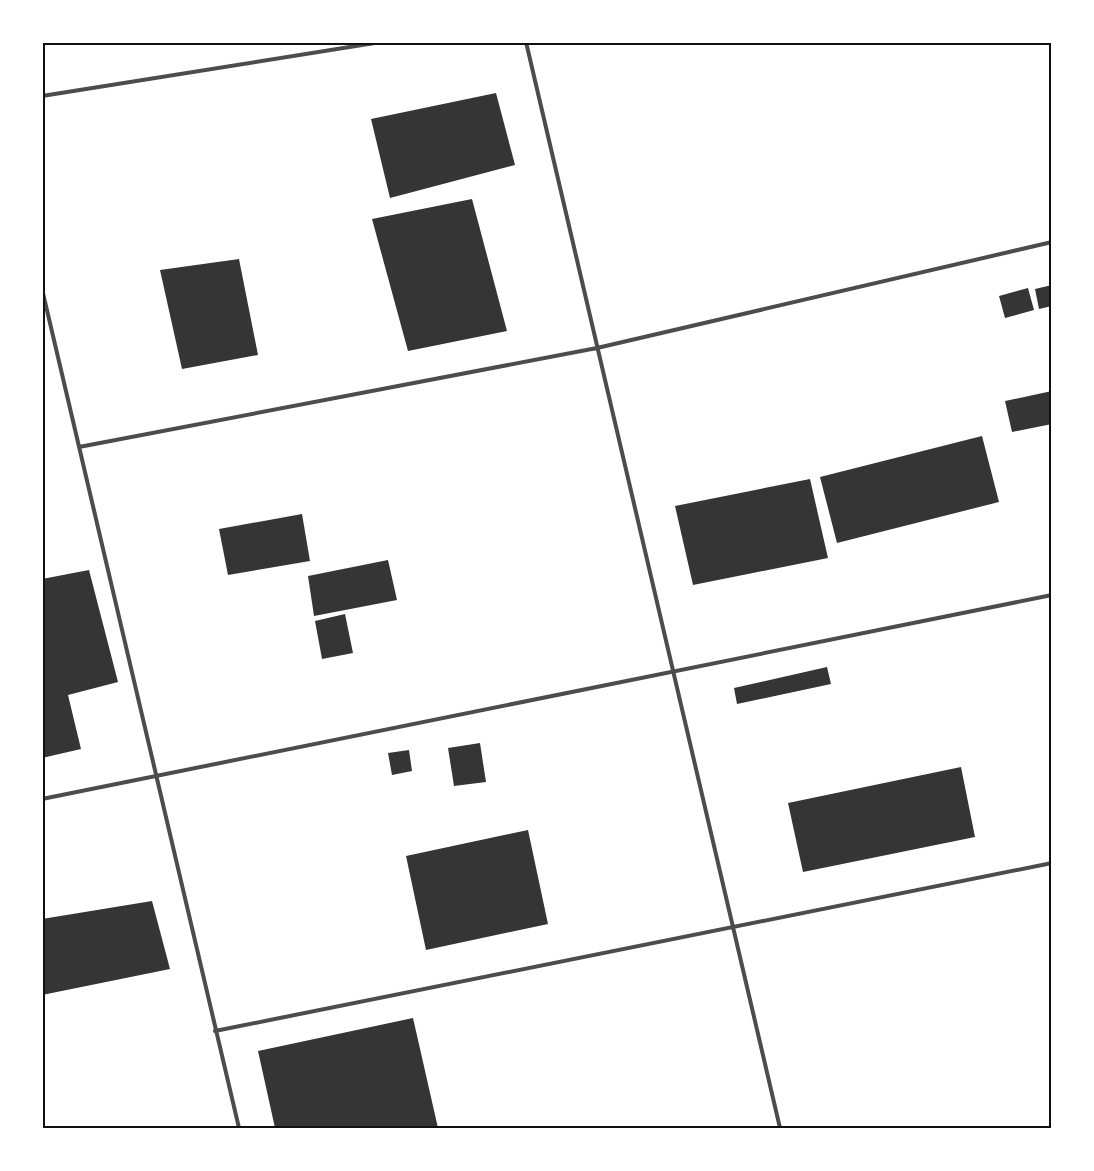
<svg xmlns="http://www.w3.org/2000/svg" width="1094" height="1171" font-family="'Asap Condensed',sans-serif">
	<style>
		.building { fill: #353535 }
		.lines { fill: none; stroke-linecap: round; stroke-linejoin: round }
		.service { stroke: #4c4c4c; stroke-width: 4 }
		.neatline { fill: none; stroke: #111; stroke-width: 2 }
	</style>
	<rect width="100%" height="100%" fill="#fff"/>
	<path class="building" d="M 496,93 L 515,165 L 390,198 L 371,119 Z
		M 472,199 L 507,331 L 408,351 L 372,219 Z
		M 239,259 L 258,355 L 182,369 L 160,270 Z
		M 1052,285 L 1052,306 L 1039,309 L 1035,289 Z
		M 1028,288 L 1034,310 L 1005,318 L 999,296 Z
		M 1052,391 L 1052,424 L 1012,432 L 1005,401 Z
		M 982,436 L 999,502 L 837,543 L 820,477 Z
		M 810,479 L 828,558 L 693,585 L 675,506 Z
		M 302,514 L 310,561 L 228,575 L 219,529 Z
		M 388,560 L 397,600 L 314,616 L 308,576 Z
		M 89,570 L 118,682 L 68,695 L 81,749 L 42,758 L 42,579 Z
		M 345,614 L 353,653 L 322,659 L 315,621 Z
		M 827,667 L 831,684 L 737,704 L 734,688 Z
		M 480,743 L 486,782 L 454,786 L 448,748 Z
		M 409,750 L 412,771 L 392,775 L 388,753 Z
		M 961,767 L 975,837 L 803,872 L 788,803 Z
		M 528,830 L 548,924 L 426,950 L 406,856 Z
		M 152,901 L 170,969 L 42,995 L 42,919 Z
		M 413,1018 L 438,1128 L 275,1128 L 258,1051 Z"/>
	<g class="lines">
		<path class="service" d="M 526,42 L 780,1128
			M 42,96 L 381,42
			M 42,289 L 239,1128
			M 79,447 L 597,348 L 1052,242
			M 42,799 L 1052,595
			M 215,1031 L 1052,863"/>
	</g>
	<rect width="1094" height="1171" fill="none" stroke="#ffffff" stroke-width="88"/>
	<rect x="44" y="44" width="1006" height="1083" class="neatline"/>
</svg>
